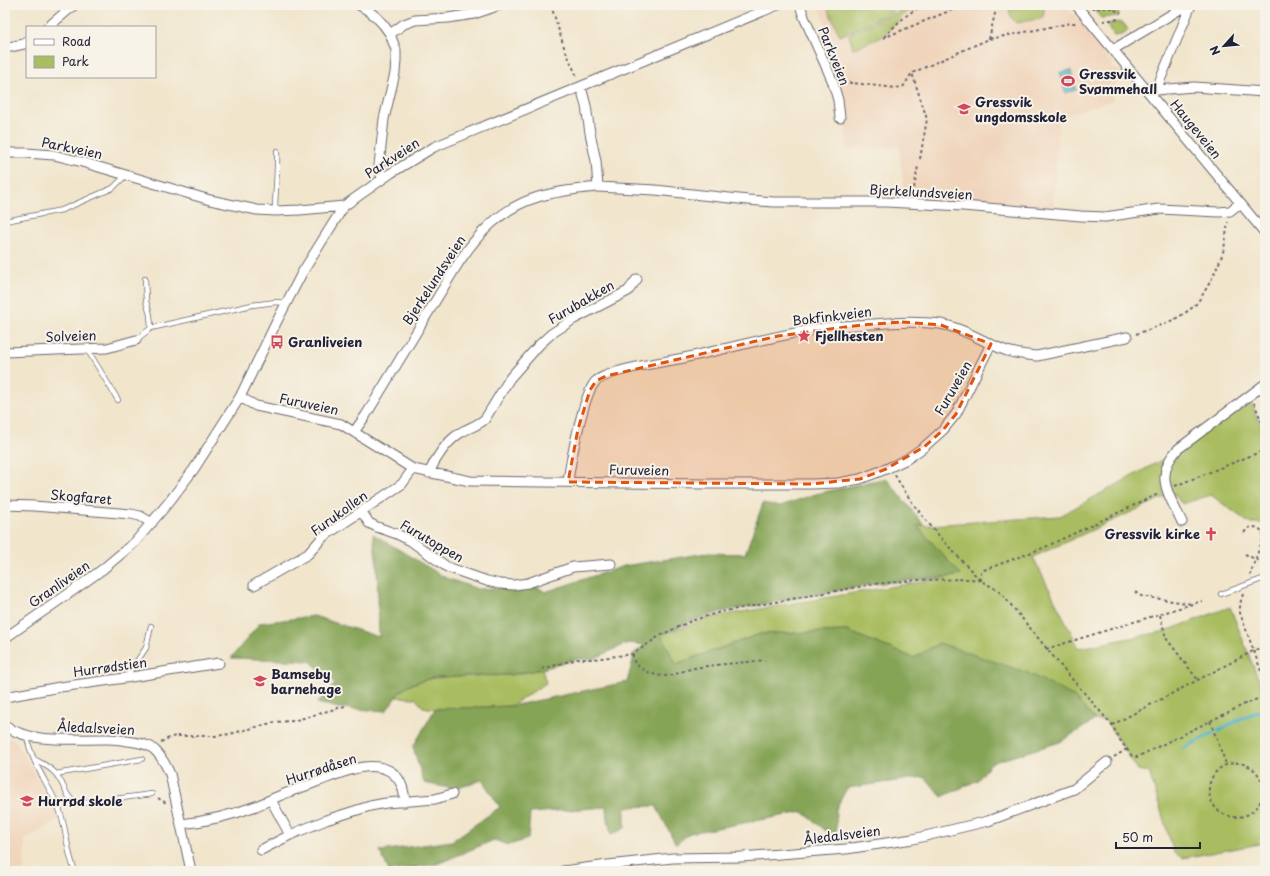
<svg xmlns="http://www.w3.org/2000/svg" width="1270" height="876" font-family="'Playpen Sans',sans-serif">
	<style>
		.built { fill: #f0d5bc }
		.green { fill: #a9bd61; stroke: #66704e }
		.forest { fill: #86a457; stroke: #546349 }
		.water { fill: #48b0c6; stroke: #356980 }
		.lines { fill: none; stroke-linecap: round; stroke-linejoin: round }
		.stream { stroke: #48b0c6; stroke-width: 3.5 }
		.lane-casing { stroke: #6a666e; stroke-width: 6 }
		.street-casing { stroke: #6a666e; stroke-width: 11 }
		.path { stroke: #6a666e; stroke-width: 2; stroke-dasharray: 3 3; stroke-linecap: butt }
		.lane { stroke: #fff; stroke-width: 4.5 }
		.street { stroke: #fff; stroke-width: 9 }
		.marked { fill: #de560e; fill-opacity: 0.2; stroke: #de560e; stroke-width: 3; stroke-dasharray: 8 5; stroke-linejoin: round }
		.labels { text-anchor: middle; stroke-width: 4; stroke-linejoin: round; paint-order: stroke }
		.street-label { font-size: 13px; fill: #22223b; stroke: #f7f3e8 }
		.poi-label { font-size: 13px; font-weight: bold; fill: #22223b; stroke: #f7f3e8; text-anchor: start }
	</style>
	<rect width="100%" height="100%" fill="#f7f3e8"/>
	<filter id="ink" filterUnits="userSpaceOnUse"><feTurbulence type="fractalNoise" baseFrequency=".025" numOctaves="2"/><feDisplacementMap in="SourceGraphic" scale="8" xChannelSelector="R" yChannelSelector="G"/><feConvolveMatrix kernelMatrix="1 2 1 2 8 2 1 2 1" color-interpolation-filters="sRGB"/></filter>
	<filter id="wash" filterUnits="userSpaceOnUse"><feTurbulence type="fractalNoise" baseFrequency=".012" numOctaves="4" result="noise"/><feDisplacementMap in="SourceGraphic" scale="16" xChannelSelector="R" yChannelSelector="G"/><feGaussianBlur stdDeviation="0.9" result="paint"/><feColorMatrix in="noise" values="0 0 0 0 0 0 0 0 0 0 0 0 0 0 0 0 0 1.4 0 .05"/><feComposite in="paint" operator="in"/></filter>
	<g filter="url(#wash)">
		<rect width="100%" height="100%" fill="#f1e5cc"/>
		<path class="built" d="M 819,5 L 1065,5 L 1096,40 L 1096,44 L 1113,64 L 1111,66 L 1114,70 L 1117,69 L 1125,76 L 1112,87 L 1112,100 L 1059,118 L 1053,207 L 905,198 L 899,147 L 848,150 L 838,66 Z
			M 5,737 L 15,740 L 40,783 L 59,820 L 25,839 L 24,871 L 5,871 Z"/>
		<path class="green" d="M 832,5 L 890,5 L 893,12 L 840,36 L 827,7 Z
			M 898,5 L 917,5 L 904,15 L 882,37 L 853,49 L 849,34 L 900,11 Z
			M 1010,5 L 1044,5 L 1044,13 L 1042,18 L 1016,23 C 1011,18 1008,12 1010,5 Z
			M 1090,5 L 1126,5 L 1129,8 L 1119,10 L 1118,16 L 1101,18 Z
			M 1119,22 L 1125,25 L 1128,30 C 1125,35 1120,35 1114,36 L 1107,24 Z
			M 1250,399 L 1265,436 L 1265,523 L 1249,523 L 1211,495 L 1182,504 L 1173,493 L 1033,557 L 1079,648 L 1166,631 L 1230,607 L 1265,696 L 1265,843 L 1183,858 L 1174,853 L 1149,772 L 1138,770 L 1105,720 L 1095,720 L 1073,696 L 939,643 L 914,658 L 846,631 L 760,634 L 676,664 L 661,635 L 712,617 L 960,575 L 917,526 L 1060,516 L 1176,452 Z
			M 542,669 L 546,683 L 511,706 L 435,709 L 423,707 L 415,698 L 395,697 C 418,669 475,678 509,675 C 520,674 531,671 542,669 Z"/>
		<path class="forest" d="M 886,478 L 924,525 L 917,526 L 961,575 L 874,584 L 720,612 L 691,621 L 661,635 L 676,664 L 760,634 L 847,631 L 914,658 L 939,643 L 1028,673 L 1073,696 L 1095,720 L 1060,742 L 991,763 L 978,780 L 942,797 L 924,777 L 847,788 L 836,809 L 837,840 L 803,812 L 690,833 L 676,844 L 656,806 L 625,807 L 625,828 L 611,835 L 606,807 L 530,813 L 528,839 L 509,845 L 494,840 L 437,864 L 389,871 L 380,851 L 452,841 L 500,807 L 482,780 L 455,789 L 424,783 L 413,747 L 435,709 L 511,706 L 627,682 L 633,660 L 633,654 L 645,645 L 628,643 L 593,659 L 577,659 L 542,669 L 509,675 L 434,677 L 412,684 L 400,691 L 386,711 L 339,708 L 317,703 L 335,684 L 310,661 L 231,658 L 260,623 L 314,616 L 379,637 L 377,565 L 373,534 L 446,578 L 478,589 L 536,586 L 545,592 L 624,566 L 707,553 L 745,554 L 763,503 L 780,506 L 816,494 Z"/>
		<path class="water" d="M 1071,70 L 1076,90 L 1065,93 L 1060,72 Z"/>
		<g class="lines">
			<path class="stream" d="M 1218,731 L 1242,718 L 1265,709
				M 1184,748 L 1213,733"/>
		</g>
	</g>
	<g filter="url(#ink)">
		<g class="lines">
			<g class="lane-casing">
				<path id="lane" d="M 275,211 C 275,191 278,171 277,151
					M 5,221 L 62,210 L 113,188 L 123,178 L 125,174
					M 145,279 L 146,301 L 150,315 L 151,328
					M 136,340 L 151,328 L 252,305 L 276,302 L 286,303
					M 87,349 L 118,400
					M 1221,594 L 1265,578
					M 126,677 L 146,648 L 151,626
					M 27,736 C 31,762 47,782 58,806 C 67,827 66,851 75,871
					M 34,759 C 41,763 50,767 55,773 C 65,784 64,796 77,804 L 152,794
					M 56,774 L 142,759"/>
			</g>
			<g class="street-casing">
				<path id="street" d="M 359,5 C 373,12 382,21 390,34
					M 800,5 L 804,17 L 832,80 L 838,100 L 840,118
					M 1076,5 L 1265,233
					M 48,27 L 74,5
					M 5,48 L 24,44 L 27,42
					M 1114,49 L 1187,5
					M 1156,90 L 1194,87 L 1265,92
					M 1152,94 L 1156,90 L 1191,5
					M 5,153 L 26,153 L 54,155 L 82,162 L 210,200 L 257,210 L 275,211 L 300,210 L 344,206 L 391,173 L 434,147 L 778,5
					M 382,179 L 379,165 L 384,119 L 395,73 L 396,60 L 396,50 L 390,34 L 404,24 L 415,20 L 448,18 L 474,14 L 500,5
					M 598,187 L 655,190 L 748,200 L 774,202 L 886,202 L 963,206 L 1081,216 L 1105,217 L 1159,209 L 1219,212 L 1230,211 L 1240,203
					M 5,352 L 107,348 L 136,340
					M 240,397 L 256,406 L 341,424 L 413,469 L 470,481 L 706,484 L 811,484 L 838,483 L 860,479 L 886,469 L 907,459 L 924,447 L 943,430 L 956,414 L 991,344
					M 354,432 L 366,415 L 456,267 C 476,235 501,208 538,197 C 557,191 578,189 598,187 L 596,161 L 590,133 L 586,106 L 581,87
					M 429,473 C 435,459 446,442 460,433 C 468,428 477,426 485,419 L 510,378 L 539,345 L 551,334 L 574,319 L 628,291 L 637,279
					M 568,482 C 570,464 584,391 596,381 C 611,369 664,362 684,358 C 728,349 772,336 817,329 C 835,326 855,325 874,324 C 896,322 918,321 940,324 C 964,328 985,343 1007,351 C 1017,354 1027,355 1037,356 L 1127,337
					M 5,505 L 34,506 L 131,514 L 140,516 L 152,523
					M 362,512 L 369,523 L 377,527 L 397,534 L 411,541 L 447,567 L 487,581 L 500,584 L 514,585 L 528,583 L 573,567 L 611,564
					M 1182,522 C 1169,495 1153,475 1178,449 L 1265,384
					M 254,585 L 308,554 L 323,537 L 402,484 L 413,469
					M 5,638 L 71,592 L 103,569 L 135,542 L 169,502 L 194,469 L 240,397 L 276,323 L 302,273 L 344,206
					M 5,697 L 60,687 L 125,678 L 219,663
					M 5,725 C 29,745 79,738 109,739 C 115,739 121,740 127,741 C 135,742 144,743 151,747 C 160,753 166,765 170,774 L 191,871
					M 271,800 L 290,835
					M 181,824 C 209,821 230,816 256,806 C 268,801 280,795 292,791 C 301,787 310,785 319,781 C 335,775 360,764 378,767 C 397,770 404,784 405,802
					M 261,850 L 290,835 L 326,820 L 370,806 L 386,803 L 435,799 L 452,794
					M 563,871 L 608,865 L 673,858 L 741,857 L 846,849 L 913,839 L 988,821 L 1074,789 L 1107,762"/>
			</g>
			<path class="path" d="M 551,5 L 564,47 L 577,77
				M 1091,8 L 1111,8 L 1121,13
				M 1103,21 L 1119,19
				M 884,37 C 898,23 906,13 925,5
				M 883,38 L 964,5
				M 989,39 L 997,5
				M 843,82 L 896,88 L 901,87
				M 903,87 L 912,73
				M 920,159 L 927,119 L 912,73 L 989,39 L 1071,23 L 1078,23
				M 913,194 L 918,166
				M 1136,334 C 1156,327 1177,321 1194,306 C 1204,296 1219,266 1223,252 C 1226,242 1226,232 1228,222
				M 1254,403 L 1265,430
				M 895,475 C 917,515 950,548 981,581
				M 1175,486 L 1265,450
				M 1244,533 C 1249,525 1256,525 1263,532 L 1263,538 L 1250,575
				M 1245,554 L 1265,564
				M 981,581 L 981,573 L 984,570 L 1043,548 L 1158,494
				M 1135,592 L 1141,596 L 1192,604
				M 1243,594 L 1240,604 L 1240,613 L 1265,682
				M 1160,615 L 1166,638 L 1198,680
				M 1046,649 L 1202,601
				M 633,654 C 633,657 633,661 635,663 C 641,670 655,676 664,676 C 674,676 684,670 694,668 C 718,664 741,663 765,660
				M 542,669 L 577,659 L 593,659 L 633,654 L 661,635 L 691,621 L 720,612 L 874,584 L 916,580 L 972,579 L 981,581 L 996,589 L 1002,594 L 1066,672 L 1112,725 L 1120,740 L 1132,756 L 1137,757 L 1245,704 L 1265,696
				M 1210,721 L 1226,764
				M 1112,725 L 1253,651 L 1265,646
				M 161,742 L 167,739 L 175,736 L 215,736 L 230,734 L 275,722 L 293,721 L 345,706
				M 1114,757 L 1127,749
				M1209 790a27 27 0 1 1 54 0a27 27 0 1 1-54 0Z
				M 158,798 L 166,803"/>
			<use href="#lane" class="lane"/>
			<use href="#street" class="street"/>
		</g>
	</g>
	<path class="marked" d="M 902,322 L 941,325 L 991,344 L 956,414 L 943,430 L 924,447 L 886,469 L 860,479 L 811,484 L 568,482 L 578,429 L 590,390 L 596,381 L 606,376 L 778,336 L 861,325 Z"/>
	<defs>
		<g id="stadium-bare" transform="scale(1.08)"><path d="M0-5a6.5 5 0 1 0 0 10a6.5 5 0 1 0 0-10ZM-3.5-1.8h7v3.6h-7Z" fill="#d1495b" stroke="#f7f3e8" stroke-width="2.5" paint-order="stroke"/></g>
		<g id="school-bare" transform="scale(1.08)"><path d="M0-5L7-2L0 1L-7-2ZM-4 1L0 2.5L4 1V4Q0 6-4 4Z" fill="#d1495b" stroke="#f7f3e8" stroke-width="2.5" paint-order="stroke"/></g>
		<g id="sight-bare" transform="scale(1.08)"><path d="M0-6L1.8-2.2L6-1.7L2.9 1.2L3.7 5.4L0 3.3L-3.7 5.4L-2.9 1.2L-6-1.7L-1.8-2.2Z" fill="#d1495b" stroke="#f7f3e8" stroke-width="2.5" paint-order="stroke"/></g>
		<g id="bus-bare" transform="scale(1.08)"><path d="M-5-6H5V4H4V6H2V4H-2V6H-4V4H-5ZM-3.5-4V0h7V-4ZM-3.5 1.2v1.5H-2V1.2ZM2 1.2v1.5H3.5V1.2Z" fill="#d1495b" stroke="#f7f3e8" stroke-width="2.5" paint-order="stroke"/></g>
		<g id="church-bare" transform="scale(1.08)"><path d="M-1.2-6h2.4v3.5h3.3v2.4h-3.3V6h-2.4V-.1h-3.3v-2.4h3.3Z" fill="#d1495b" stroke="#f7f3e8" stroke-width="2.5" paint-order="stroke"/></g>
	</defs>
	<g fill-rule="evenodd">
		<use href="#stadium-bare" x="1068" y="81"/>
		<use href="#school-bare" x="964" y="109"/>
		<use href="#sight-bare" x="804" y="336"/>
		<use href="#bus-bare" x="277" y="342"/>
		<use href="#church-bare" x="1211" y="534"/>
		<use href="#school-bare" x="260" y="681"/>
		<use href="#school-bare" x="27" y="801"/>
	</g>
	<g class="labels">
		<g class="street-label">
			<text transform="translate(834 56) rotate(68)" y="5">Parkveien</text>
			<text transform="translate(1196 129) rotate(51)" y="5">Haugeveien</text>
			<text transform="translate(72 148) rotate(12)" y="5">Parkveien</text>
			<text transform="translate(392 158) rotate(-33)" y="5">Parkveien</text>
			<text transform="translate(921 192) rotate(3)" y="5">Bjerkelundsveien</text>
			<text transform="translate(434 280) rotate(-57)" y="5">Bjerkelundsveien</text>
			<text transform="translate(581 302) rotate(-30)" y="5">Furubakken</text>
			<text transform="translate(832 316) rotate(-7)" y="5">Bokfinkveien</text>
			<text transform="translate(71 336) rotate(-2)" y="5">Solveien</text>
			<text transform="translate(953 388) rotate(-60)" y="5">Furuveien</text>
			<text transform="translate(309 404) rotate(12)" y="5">Furuveien</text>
			<text transform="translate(639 470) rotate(1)" y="5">Furuveien</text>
			<text transform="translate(81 497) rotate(5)" y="5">Skogfaret</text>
			<text transform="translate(339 513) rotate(-36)" y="5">Furukollen</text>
			<text transform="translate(432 541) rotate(30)" y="5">Furutoppen</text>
			<text transform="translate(59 584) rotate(-35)" y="5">Granliveien</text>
			<text transform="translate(110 667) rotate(-8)" y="5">Hurrødstien</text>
			<text transform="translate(96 728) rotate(3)" y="5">Åledalsveien</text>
			<text transform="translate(321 769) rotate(-18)" y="5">Hurrødåsen</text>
			<text transform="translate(842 835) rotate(-7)" y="5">Åledalsveien</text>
		</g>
		<g class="poi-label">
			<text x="1079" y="79">Gressvik<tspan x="1079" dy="15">Svømmehall</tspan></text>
			<text x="975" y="107">Gressvik<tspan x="975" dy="15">ungdomsskole</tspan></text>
			<text x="815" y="341">Fjellhesten</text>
			<text x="288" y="347">Granliveien</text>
			<text x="1200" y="539" text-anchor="end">Gressvik kirke</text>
			<text x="271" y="679">Bamseby<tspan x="271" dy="15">barnehage</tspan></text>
			<text x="38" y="806">Hurrød skole</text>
		</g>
	</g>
	<rect width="1270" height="876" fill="none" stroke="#f7f3e8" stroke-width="20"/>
	<rect x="26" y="26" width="130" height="52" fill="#f7f3e8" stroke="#a29fa3"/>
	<rect x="34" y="39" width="20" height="6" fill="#ffffff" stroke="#a29fa3"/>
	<text x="62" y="46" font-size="12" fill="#22223b">Road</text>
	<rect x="34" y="56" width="20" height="12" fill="#a9bd61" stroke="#a29fa3"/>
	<text x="62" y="66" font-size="12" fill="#22223b">Park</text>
	<g transform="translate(1224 46) rotate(243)" stroke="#f7f3e8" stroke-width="3" paint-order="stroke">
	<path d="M0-3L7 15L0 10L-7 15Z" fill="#22223b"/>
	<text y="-6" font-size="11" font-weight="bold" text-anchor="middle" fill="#22223b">N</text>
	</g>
	<path d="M1116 842v6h84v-6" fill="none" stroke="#22223b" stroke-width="2"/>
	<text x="1122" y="842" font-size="12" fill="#22223b" stroke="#f7f3e8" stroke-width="3" paint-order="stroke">50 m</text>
</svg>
